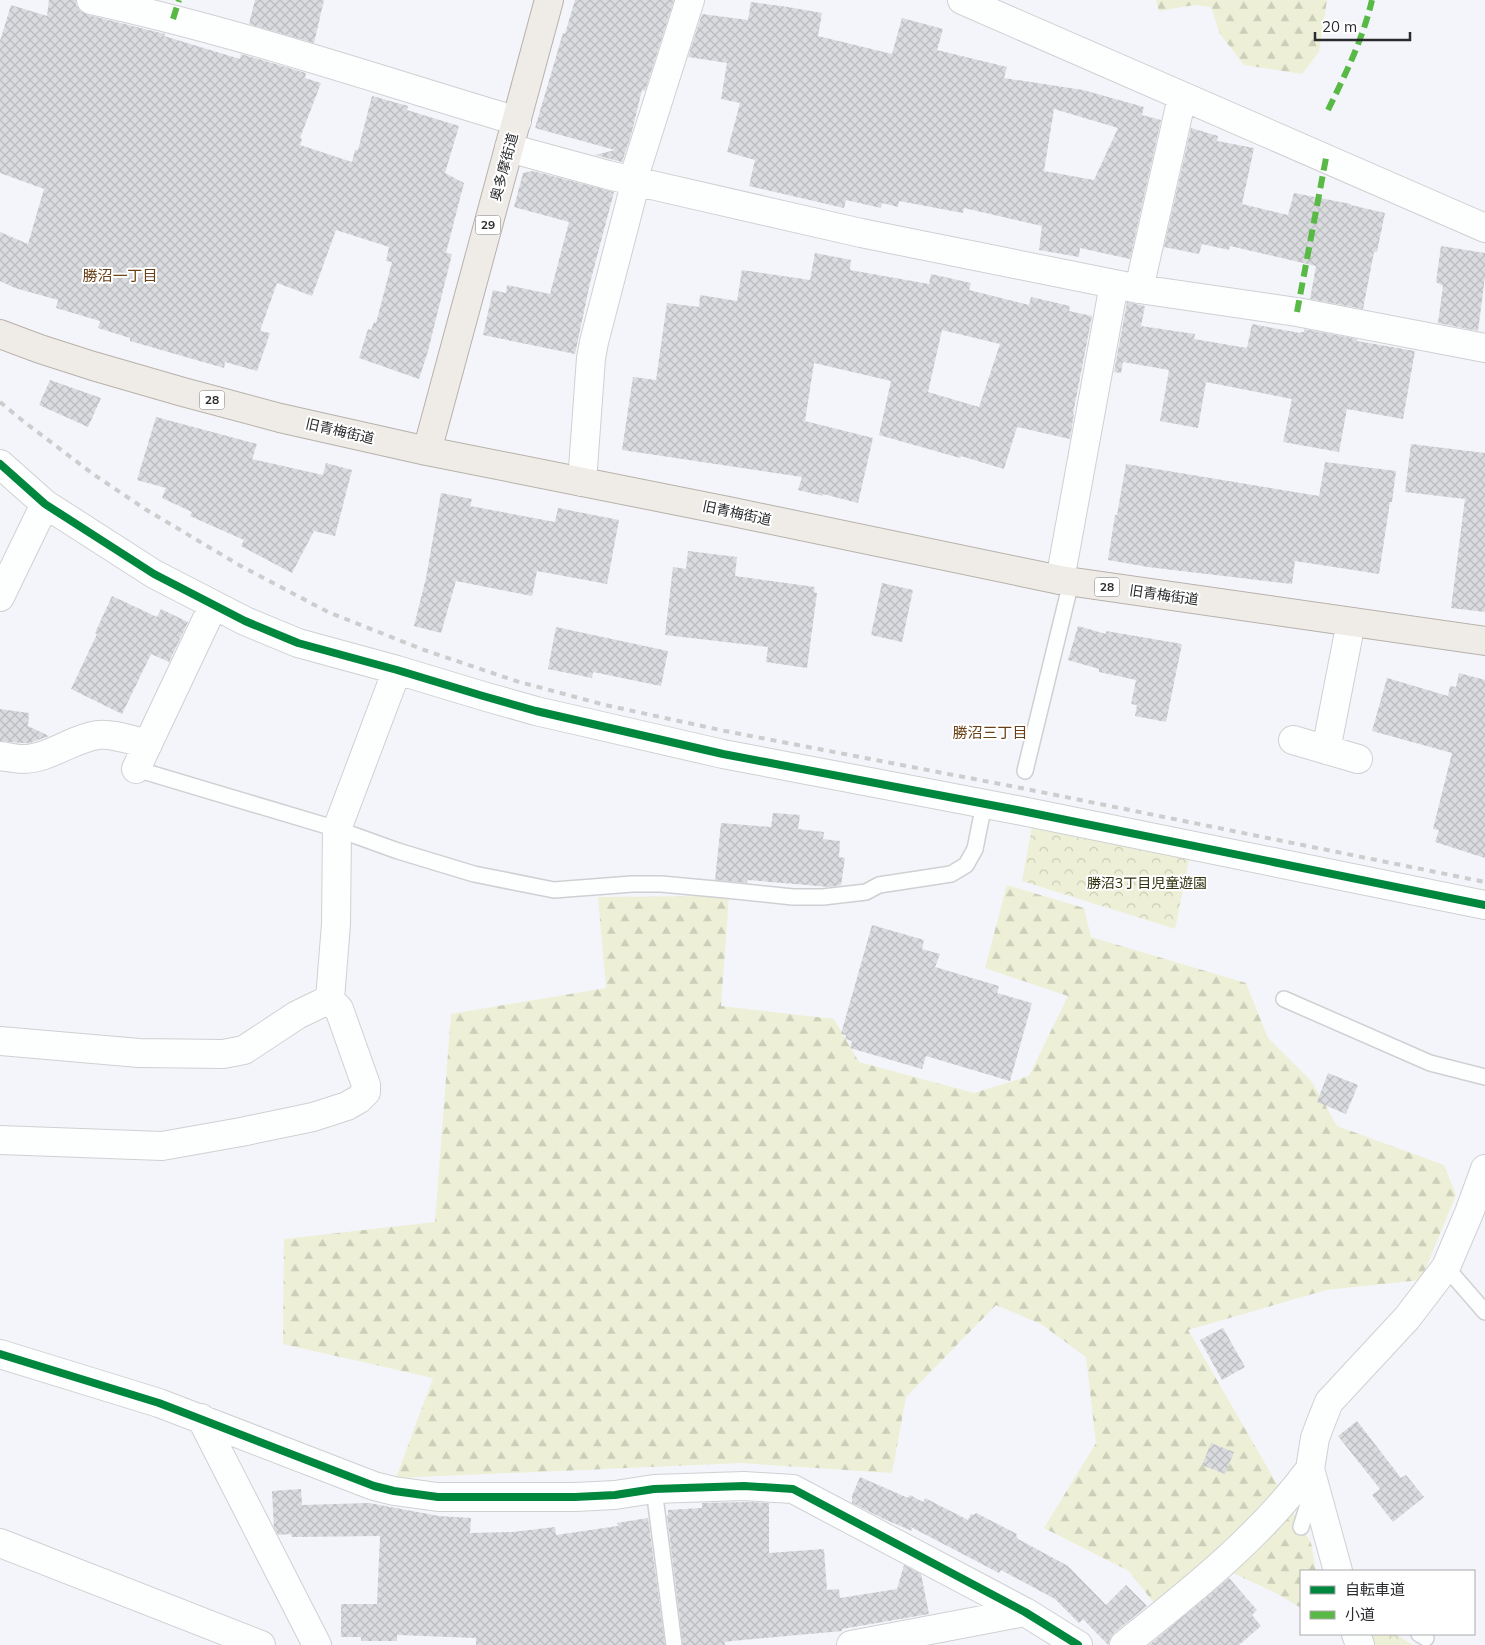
<svg xmlns="http://www.w3.org/2000/svg" width="1485" height="1645" font-family="Mulish,'Noto Sans JP',sans-serif">
	<style>
		.forest { fill: url(#forest-firs) }
		.park { fill: url(#park-crowns) }
		.building { fill: url(#building-cross-hatch); fill-rule: evenodd }
		.lines { fill: none; stroke-linecap: round; stroke-linejoin: round }
		.service-casing { stroke: #cfd0d3; stroke-width: 18 }
		.minor-casing { stroke: #cfd0d3; stroke-width: 30 }
		.primary-casing { stroke: #b8b1ab; stroke-width: 30 }
		.service { stroke: #fdfefe; stroke-width: 15 }
		.minor { stroke: #fdfefe; stroke-width: 28 }
		.primary { stroke: #efebe6; stroke-width: 28 }
		.rail { stroke: #cdcdce; stroke-width: 4; stroke-dasharray: 6 6; stroke-linecap: butt }
		.quiet { stroke: #58b947; stroke-width: 6; stroke-dasharray: 12 6; stroke-linecap: butt }
		.cycleway-casing { stroke: #fff; stroke-width: 11 }
		.cycleway { stroke: #00873e; stroke-width: 8 }
		.labels { text-anchor: middle; stroke-width: 4; stroke-linejoin: round; paint-order: stroke }
		.shield { fill: #fff; stroke: #6a6b6d; stroke-width: 1 }
		.shield-label { font-size: 12px; font-weight: bold; fill: #2a2b2e }
		.street-label { font-size: 14px; fill: #2a2b2e; stroke: #fff }
		.park-label { font-size: 14px; fill: #2f300d; stroke: #fff }
		.neighbourhood-label { font-size: 15px; fill: #693f15; stroke: #fff }
	</style>
	<defs>
		<pattern id="forest-firs" width="22" height="20" patternUnits="userSpaceOnUse" patternTransform="scale(1.25)"><rect width="22" height="20" fill="#edf0d6"/><path d="M5 1l3.5 6h-7zM16 11l3.5 6h-7z" fill="#cbceb8"/></pattern>
		<pattern id="park-crowns" width="20" height="18" patternUnits="userSpaceOnUse" patternTransform="scale(1.25)"><rect width="20" height="18" fill="#edf0d6"/><path d="M2 6a3 3 0 1 1 6 0M12 15a3 3 0 1 1 6 0" fill="none" stroke="#cbceb8"/></pattern>
		<pattern id="building-cross-hatch" width="8" height="8" patternUnits="userSpaceOnUse" patternTransform="scale(1.25)"><rect width="8" height="8" fill="#dadbdf"/><path d="M0 0l8 8M0 8l8-8" fill="none" stroke="#bbbcc0"/></pattern>
	</defs>
	<rect width="100%" height="100%" fill="#f4f5fa"/>
	<path class="forest" d="M 1156,0 L 1327,0 L 1319,52 L 1302,74 L 1244,65 L 1220,34 L 1211,7 L 1194,5 L 1159,11 Z
		M 1007,885 L 1084,908 L 1091,937 L 1246,983 L 1268,1038 L 1312,1082 L 1337,1126 L 1444,1165 L 1456,1195 L 1421,1280 L 1326,1290 L 1188,1330 L 1311,1543 L 1316,1571 L 1301,1571 L 1301,1608 L 1276,1593 L 1233,1573 L 1171,1625 L 1129,1571 L 1044,1528 L 1096,1443 L 1086,1357 L 1041,1324 L 996,1305 L 906,1397 L 892,1473 L 741,1463 L 396,1478 L 433,1378 L 283,1344 L 284,1239 L 435,1222 L 451,1014 L 606,988 L 598,897 L 729,896 L 721,1006 L 834,1019 L 859,1062 L 974,1093 L 1029,1076 L 1068,996 L 985,968 Z"/>
	<path class="park" d="M 1033,822 L 1190,855 L 1175,929 L 1022,881 Z
		M 1372,1634 L 1395,1634 L 1413,1645 L 1375,1645 Z"/>
	<path class="building" d="M 49,0 L 76,0 L 76,5 L 80,11 L 88,15 L 165,34 L 164,36 L 240,59 L 241,54 L 306,73 L 305,78 L 321,83 L 300,138 L 302,139 L 300,145 L 352,162 L 355,150 L 358,150 L 372,96 L 408,106 L 407,110 L 459,126 L 445,173 L 464,183 L 446,253 L 452,254 L 428,351 L 419,379 L 359,358 L 368,329 L 371,330 L 374,322 L 376,323 L 392,262 L 386,261 L 389,247 L 336,230 L 312,296 L 277,283 L 260,331 L 270,333 L 257,371 L 225,362 L 224,368 L 130,341 L 130,338 L 98,328 L 100,321 L 56,308 L 58,300 L 15,288 L 0,281 L 0,232 L 28,244 L 44,189 L 0,173 L 0,41 L 11,5 L 47,16 Z
		M 255,0 L 324,0 L 314,43 L 249,24 Z
		M 575,0 L 674,0 L 645,91 L 642,90 L 631,135 L 622,162 L 595,155 L 615,150 L 535,128 L 563,33 L 565,34 Z
		M 751,2 L 788,7 L 822,13 L 818,36 L 892,54 L 902,18 L 943,29 L 937,50 L 1007,67 L 1004,78 L 1083,90 L 1144,107 L 1142,115 L 1161,120 L 1130,259 L 1080,248 L 1079,257 L 1039,250 L 1042,226 L 964,208 L 963,213 L 899,201 L 898,207 L 882,203 L 881,208 L 846,200 L 844,208 L 749,186 L 755,160 L 727,152 L 740,103 L 721,99 L 727,63 L 688,57 L 702,14 L 748,20 ZM 1054,109 L 1118,128 L 1094,180 L 1044,171 Z
		M 1191,128 L 1218,136 L 1217,141 L 1254,148 L 1242,204 L 1288,215 L 1294,193 L 1351,204 L 1351,205 L 1385,213 L 1377,252 L 1374,252 L 1363,309 L 1310,299 L 1316,266 L 1230,246 L 1229,250 L 1202,244 L 1199,254 L 1164,247 Z
		M 533,171 L 614,192 L 590,283 L 575,354 L 483,335 L 493,290 L 506,293 L 507,285 L 550,294 L 569,222 L 514,207 L 523,173 Z
		M 1441,246 L 1485,253 L 1485,277 L 1478,331 L 1438,323 L 1443,286 L 1436,282 Z
		M 815,253 L 851,260 L 850,270 L 929,284 L 931,274 L 971,283 L 969,290 L 1029,305 L 1031,297 L 1070,306 L 1069,311 L 1092,316 L 1073,414 L 1074,414 L 1070,439 L 1017,427 L 1004,469 L 961,456 L 960,458 L 879,435 L 891,381 L 814,363 L 805,421 L 873,438 L 858,503 L 823,494 L 823,496 L 798,490 L 802,477 L 622,450 L 633,377 L 656,380 L 667,303 L 699,307 L 700,295 L 737,301 L 742,270 L 810,280 ZM 942,330 L 1000,344 L 979,407 L 928,392 Z
		M 1127,302 L 1145,306 L 1141,326 L 1195,334 L 1194,339 L 1247,348 L 1252,324 L 1300,333 L 1300,332 L 1304,332 L 1304,329 L 1357,339 L 1357,341 L 1415,351 L 1403,419 L 1347,409 L 1339,452 L 1283,442 L 1292,399 L 1206,382 L 1198,428 L 1160,421 L 1169,370 L 1123,362 L 1121,373 L 1114,372 Z
		M 50,380 L 101,398 L 88,427 L 39,405 Z
		M 156,417 L 257,444 L 252,459 L 323,475 L 326,463 L 352,470 L 335,536 L 314,531 L 292,573 L 241,546 L 244,540 L 190,516 L 192,512 L 162,498 L 166,488 L 137,480 Z
		M 1411,444 L 1485,453 L 1485,612 L 1451,608 L 1465,499 L 1405,492 Z
		M 1325,462 L 1396,471 L 1392,502 L 1390,502 L 1379,574 L 1295,561 L 1292,584 L 1148,567 L 1108,560 L 1115,515 L 1117,515 L 1126,464 L 1319,496 Z
		M 441,493 L 472,499 L 470,506 L 555,522 L 558,508 L 619,520 L 607,584 L 537,571 L 532,596 L 456,581 L 441,633 L 414,626 L 426,578 Z
		M 688,551 L 737,557 L 735,576 L 815,587 L 814,592 L 817,593 L 807,668 L 766,662 L 768,647 L 665,635 L 673,567 L 686,569 Z
		M 882,583 L 913,590 L 902,642 L 871,635 Z
		M 112,596 L 157,617 L 161,609 L 188,622 L 169,662 L 151,654 L 122,714 L 71,689 L 97,634 L 95,633 Z
		M 1078,626 L 1106,634 L 1106,631 L 1182,644 L 1166,722 L 1135,716 L 1137,705 L 1131,704 L 1136,680 L 1099,672 L 1099,669 L 1068,660 Z
		M 556,627 L 668,651 L 661,686 L 593,672 L 592,678 L 548,669 Z
		M 1459,673 L 1485,680 L 1485,858 L 1435,842 L 1439,830 L 1433,829 L 1452,753 L 1372,731 L 1387,678 L 1448,696 L 1450,686 L 1456,687 Z
		M 0,709 L 29,713 L 28,726 L 49,736 L 30,743 L 21,743 L 0,741 Z
		M 773,813 L 800,815 L 798,829 L 824,832 L 823,839 L 840,841 L 839,857 L 845,858 L 841,885 L 830,887 L 748,880 L 747,883 L 715,880 L 721,823 L 771,827 Z
		M 872,925 L 924,940 L 922,949 L 940,954 L 935,967 L 999,986 L 997,993 L 1032,1003 L 1010,1081 L 926,1056 L 922,1069 L 850,1048 L 852,1041 L 845,1039 L 846,1035 L 841,1034 Z
		M 1328,1073 L 1358,1085 L 1346,1114 L 1317,1102 Z
		M 1223,1328 L 1245,1367 L 1222,1380 L 1200,1340 Z
		M 1357,1421 L 1401,1478 L 1406,1475 L 1424,1497 L 1393,1522 L 1372,1495 L 1380,1489 L 1338,1436 Z
		M 1211,1443 L 1234,1452 L 1225,1474 L 1202,1465 Z
		M 860,1477 L 908,1498 L 910,1495 L 923,1502 L 925,1498 L 968,1520 L 971,1514 L 974,1515 L 976,1513 L 1017,1534 L 1016,1536 L 1018,1539 L 1068,1566 L 1106,1605 L 1126,1585 L 1147,1606 L 1114,1633 L 1110,1639 L 1108,1645 L 1083,1619 L 1079,1623 L 1055,1599 L 1001,1570 L 999,1573 L 911,1527 L 912,1531 L 884,1519 L 852,1503 L 852,1496 Z
		M 301,1489 L 302,1505 L 369,1503 L 439,1516 L 471,1518 L 470,1533 L 513,1532 L 555,1527 L 556,1535 L 618,1526 L 617,1523 L 648,1518 L 665,1645 L 476,1645 L 476,1638 L 397,1635 L 397,1641 L 361,1641 L 361,1637 L 341,1637 L 341,1604 L 377,1604 L 380,1536 L 292,1537 L 291,1534 L 278,1535 L 274,1528 L 272,1491 Z
		M 750,1502 L 769,1503 L 769,1553 L 824,1549 L 827,1590 L 839,1589 L 840,1598 L 897,1589 L 904,1565 L 921,1574 L 929,1614 L 842,1629 L 842,1631 L 732,1641 L 725,1642 L 725,1645 L 683,1645 L 667,1515 L 668,1515 L 668,1510 L 702,1508 L 702,1503 Z
		M 1229,1578 L 1257,1610 L 1252,1615 L 1261,1626 L 1239,1645 L 1149,1645 Z"/>
	<g class="lines">
		<g class="service-casing">
			<path id="service" d="M 136,769 L 337,829 L 398,851 L 474,874 L 554,890 L 632,884 L 661,884 L 726,890 L 793,897 L 823,897 L 866,892 L 879,885 L 951,874 L 966,865 L 975,849 L 984,804
				M 1025,771 L 1071,582
				M 1284,999 L 1430,1063 L 1485,1077
				M 1446,1267 L 1485,1312
				M 654,1489 L 674,1645
				M 1301,1527 L 1308,1504 L 1309,1490
				M 1419,1634 L 1426,1638"/>
		</g>
		<g class="minor-casing">
			<path id="minor" d="M 91,0 C 235,31 376,79 517,121
				M 962,0 L 1485,228
				M 509,148 L 608,175 L 861,233 L 1139,289 L 1297,312 L 1485,348
				M 1139,289 L 1182,97
				M 0,464 L 45,504 L 154,574 L 245,621 L 298,643 L 397,670 L 483,696 L 536,711 L 723,754 L 1017,810 L 1485,905
				M 582,482 L 591,358 L 594,342 L 633,192 L 633,180 L 690,0
				M 1060,580 L 1114,284
				M 0,597 L 45,504
				M 1293,740 L 1358,759
				M 1326,750 L 1351,622
				M 0,756 C 8,757 16,759 23,759 C 49,759 73,738 98,735 C 112,733 134,741 148,744
				M 136,769 L 213,606
				M 0,1041 L 139,1053 L 223,1054 L 244,1050 L 297,1015 L 330,999
				M 0,1140 L 162,1146 L 241,1132 L 313,1117 L 347,1106 L 359,1099 L 366,1092 L 366,1085 L 339,1009 L 330,999 L 336,924 L 337,829 L 397,670
				M 0,1354 L 159,1403 L 374,1486 L 394,1491 L 438,1497 L 575,1497 L 615,1495 L 654,1489 L 744,1486 L 793,1489 L 1025,1612 L 1078,1645
				M 201,1418 L 317,1645
				M 0,1543 L 261,1645
				M 1338,1571 L 1310,1469 L 1315,1438 L 1321,1422 L 1329,1402 L 1407,1318 L 1446,1267 L 1469,1213 L 1485,1169
				M 1356,1634 L 1360,1645
				M 851,1645 L 1025,1612
				M 1124,1645 C 1190,1592 1259,1538 1310,1469"/>
		</g>
		<g class="primary-casing">
			<path id="primary" d="M 0,334 L 40,349 L 93,366 L 183,392 L 280,418 L 427,451 L 733,512 L 1060,580 L 1485,641
				M 427,451 L 549,0"/>
		</g>
		<use href="#service" class="service"/>
		<use href="#minor" class="minor"/>
		<use href="#primary" class="primary"/>
		<path class="rail" d="M 0,402 L 23,421 L 93,474 L 145,509 L 239,565 L 328,612 L 424,650 L 516,681 L 605,705 L 725,731 L 1021,788 L 1485,882"/>
		<path class="quiet" d="M 173,19 L 179,0
			M 1328,110 C 1345,75 1363,39 1372,0
			M 1297,312 L 1326,158"/>
		<g class="cycleway-casing">
			<path id="cycleway" d="M 0,464 L 45,504 L 154,574 L 245,621 L 298,643 L 397,670 L 483,696 L 536,711 L 723,754 L 1017,810 L 1485,905
				M 0,1354 L 159,1403 L 374,1486 L 394,1491 L 438,1497 L 575,1497 L 615,1495 L 654,1489 L 744,1486 L 793,1489 L 1025,1612 L 1078,1645"/>
		</g>
		<use href="#cycleway" class="cycleway"/>
	</g>
	<g class="labels">
		<g class="shield">
			<rect x="475.5" y="215.5" width="25" height="19" rx="4"/>
			<rect x="199.5" y="390.5" width="25" height="19" rx="4"/>
			<rect x="1094.5" y="577.5" width="25" height="19" rx="4"/>
		</g>
		<g class="shield-label">
			<text x="488" y="229">29</text>
			<text x="212" y="404">28</text>
			<text x="1107" y="591">28</text>
		</g>
		<g class="street-label">
			<text transform="translate(504 167) rotate(-75)" y="5">奥多摩街道</text>
			<text transform="translate(340 431) rotate(13)" y="5">旧青梅街道</text>
			<text transform="translate(737 513) rotate(12)" y="5">旧青梅街道</text>
			<text transform="translate(1164 595) rotate(8)" y="5">旧青梅街道</text>
		</g>
		<g class="park-label">
			<text x="1147" y="888">勝沼3丁目児童遊園</text>
		</g>
		<g class="neighbourhood-label">
			<text x="120" y="281">勝沼一丁目</text>
			<text x="990" y="738">勝沼三丁目</text>
		</g>
	</g>
	<rect x="1300" y="1570" width="175" height="65" fill="#ffffff" stroke="#aaaaab"/>
	<rect x="1310" y="1586" width="25" height="8" fill="#00873e" stroke="#aaaaab"/>
	<text x="1345" y="1595" font-size="15" fill="#2a2b2e">自転車道</text>
	<rect x="1310" y="1611" width="25" height="8" fill="#58b947" stroke="#aaaaab"/>
	<text x="1345" y="1620" font-size="15" fill="#2a2b2e">小道</text>
	<path d="M1315 32v8h95v-8" fill="none" stroke="#2a2b2e" stroke-width="2.5"/>
	<text x="1322" y="32" font-size="15" fill="#2a2b2e" stroke="#ffffff" stroke-width="4" paint-order="stroke">20 m</text>
</svg>
